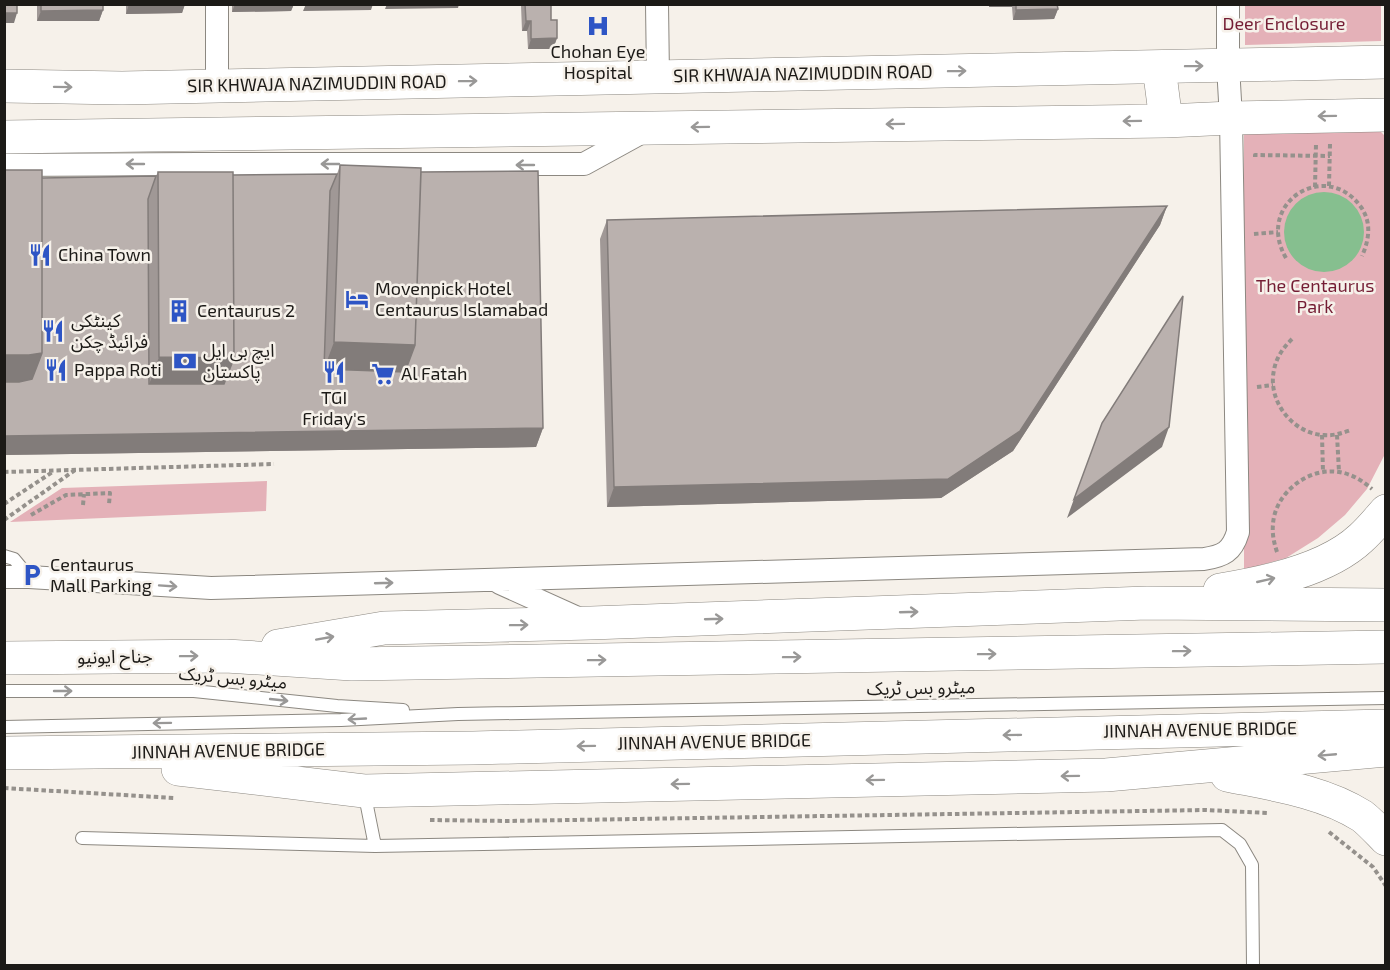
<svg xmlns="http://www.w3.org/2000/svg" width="1390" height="970" font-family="'Exo 2','Noto Sans Arabic',sans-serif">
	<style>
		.green { fill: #e4b1b8 }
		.water { fill: #86bf8f }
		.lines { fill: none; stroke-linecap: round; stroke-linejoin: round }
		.lane-casing { stroke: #8c8881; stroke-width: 14 }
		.street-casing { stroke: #8c8881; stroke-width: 24 }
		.secondary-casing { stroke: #8c8881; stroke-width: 34 }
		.primary-casing { stroke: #8c8881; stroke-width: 34 }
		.path { stroke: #95918c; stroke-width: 4; stroke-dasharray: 4.5 3; stroke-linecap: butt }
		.lane { stroke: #fff; stroke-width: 12 }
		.street { stroke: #fff; stroke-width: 22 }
		.secondary { stroke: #fff; stroke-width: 33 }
		.primary { stroke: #fff; stroke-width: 33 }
		.wall { fill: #a09896 }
		.shaded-wall { fill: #827c7a }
		.building { fill: #bab1ae; stroke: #827c7a; stroke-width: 1.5 }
		.oneway { stroke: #999897 }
		.labels { text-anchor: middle; stroke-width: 5; stroke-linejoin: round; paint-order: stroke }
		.park-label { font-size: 18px; fill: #741d34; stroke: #f6f1ea }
		.poi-label { font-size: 18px; fill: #1c1a17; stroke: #f6f1ea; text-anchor: start }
		.street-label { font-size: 18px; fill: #1c1a17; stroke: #f6f1ea }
	</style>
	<rect width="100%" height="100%" fill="#f6f1ea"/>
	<path class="green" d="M 1245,5 L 1381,5 L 1381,41 L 1245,45 Z
		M 1244,123 L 1379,130 L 1385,136 L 1386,139 L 1385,454 L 1367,489 L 1345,515 L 1318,538 L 1286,558 L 1244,570 Z
		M 267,481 L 266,511 L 10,522 L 62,488 Z"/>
	<path class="water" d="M1284 232a40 40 0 1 1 80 0a40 40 0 1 1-80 0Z"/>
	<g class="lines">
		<g class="lane-casing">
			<path id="lane" d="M 4,556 L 14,559 L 29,577
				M 4,691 L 194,691 L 337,706 L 403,710
				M 4,727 L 341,720 L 458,714 L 1386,698
				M 364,791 L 375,846
				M 82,838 L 375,846 L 1222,830 L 1240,844 L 1252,865 L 1253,966"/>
		</g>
		<g class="street-casing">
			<path id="street" d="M 657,4 L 658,77
				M 217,87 L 217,4
				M 4,165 L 198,164 L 584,164 L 646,130
				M 4,577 L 29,577 L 211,588 L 1204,559 C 1223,556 1232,552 1238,532 L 1231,118 L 1228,66 L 1228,4
				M 500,583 L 582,620"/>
		</g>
		<g class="secondary-casing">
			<path id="secondary" d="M 1159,67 L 1166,121
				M 4,86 L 122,88 L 1386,62
				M 4,137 L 1166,121 L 1231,118 L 1386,115"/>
		</g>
		<g class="primary-casing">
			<path id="primary" d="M 1220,590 C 1265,583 1327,570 1361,538 C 1370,530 1378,520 1386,511
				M 278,646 L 384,628 L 591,623 L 1147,603 L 1386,605
				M 4,658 L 226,656 L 352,664 L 1386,647
				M 4,753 L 473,748 L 1386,726
				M 178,769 L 364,791 L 1106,775 L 1386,750
				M 1227,775 C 1271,784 1323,791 1362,816 C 1370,822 1378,831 1386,839"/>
		</g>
		<path class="path" d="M 1255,157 L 1255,155 L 1330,156
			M 1329,186 L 1330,144
			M 1315,187 L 1316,144
			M 1254,234 L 1278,232
			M 1286,258 C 1254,203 1326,158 1361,207 C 1372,223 1369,240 1362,256
			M 1292,339 C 1283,348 1276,358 1274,370 C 1267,401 1293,434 1324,435 C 1334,436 1342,433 1351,430
			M 1257,387 L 1273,385
			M 1322,435 L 1323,472
			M 1337,435 L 1339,472
			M 4,472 L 274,464
			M 4,504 L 54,471
			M 83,505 L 84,494
			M 31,515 L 66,495 L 110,493 L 109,504
			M 4,520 L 75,470
			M 1277,552 C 1274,543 1272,534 1273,524 C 1275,493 1308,467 1339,472 C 1352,474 1363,481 1372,489
			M 4,788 L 174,798
			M 430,820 L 508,821 L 1205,810 L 1268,813
			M 1329,832 L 1373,867 L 1386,886"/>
		<use href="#lane" class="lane"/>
		<use href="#street" class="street"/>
		<use href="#secondary" class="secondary"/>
		<use href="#primary" class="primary"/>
	</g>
	<path class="wall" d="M 37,4 L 103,4 L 103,10 L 99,21 L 37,21 Z
		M 126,4 L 185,4 L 182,13 L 126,14 Z
		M 232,4 L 294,4 L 291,11 L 232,12 Z
		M 465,4 L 551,4 L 551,20 L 557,38 L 553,49 L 528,49 L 527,31 L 522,31 L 521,5 L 465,6 Z
		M 989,4 L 1057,4 L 1058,9 L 1054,19 L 1013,20 L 1012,7 L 989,7 Z
		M 340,165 L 421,172 L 543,428 L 536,447 L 4,455 L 42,178 L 156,176 L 158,172 L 233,175 L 337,174 Z
		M 1167,206 L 1160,225 L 1013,451 L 941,498 L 607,507 L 600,239 L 607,220 Z"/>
	<path class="shaded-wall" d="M 129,4 L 185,4 L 182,13 L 126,14 Z
		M 235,4 L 294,4 L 291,11 L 232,12 Z
		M 306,4 L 373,4 L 371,10 L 303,11 Z
		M 387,4 L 459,4 L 458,8 L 385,9 Z
		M 465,4 L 521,4 L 465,6 Z
		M 664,4 L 728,4 L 727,6 L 664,5 Z
		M 990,4 L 1013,4 L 1012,7 L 989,7 Z
		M 1058,9 L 1054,19 L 1013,20 L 1016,10 Z
		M 103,10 L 99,21 L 37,21 L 41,11 Z
		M 4,13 L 17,13 L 14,23 L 4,23 Z
		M 526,21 L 531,21 L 527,31 L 522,31 Z
		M 557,38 L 553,49 L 528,49 L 531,39 Z
		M 1167,206 L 1160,225 L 1013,451 L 941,498 L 607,507 L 614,487 Z
		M 334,342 L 415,345 L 398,391 L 317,388 Z
		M 42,353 L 25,399 L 4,401 L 4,355 Z
		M 159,357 L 234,358 L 217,404 L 142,404 Z
		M 1169,427 L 1162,447 L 1067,518 L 1074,499 Z
		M 543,428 L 536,447 L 4,455 L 4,436 Z"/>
	<path class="building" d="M 4,4 L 17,4 L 17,13 L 4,13 Z
		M 41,4 L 103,4 L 103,10 L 41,11 Z
		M 525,4 L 551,4 L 551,20 L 557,20 L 557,38 L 531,39 L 531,21 L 526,21 Z
		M 1016,4 L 1057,4 L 1058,9 L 1016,10 Z
		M 340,165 L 421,168 L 415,345 L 334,342 Z
		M 4,170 L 42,170 L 42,353 L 29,355 L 4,355 Z
		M 538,171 L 543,428 L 4,436 L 4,382 L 19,382 L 32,379 L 42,353 L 42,178 L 156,176 L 148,199 L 149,384 L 224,384 L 234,358 L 233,175 L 337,174 L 330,191 L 324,369 L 405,372 L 415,345 L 421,172 Z
		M 158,172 L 233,172 L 234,358 L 159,357 Z
		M 1167,206 L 1020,431 L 948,479 L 614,487 L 607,220 Z
		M 1183,296 L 1169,427 L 1074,499 L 1102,423 Z"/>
	<defs><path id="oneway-shaft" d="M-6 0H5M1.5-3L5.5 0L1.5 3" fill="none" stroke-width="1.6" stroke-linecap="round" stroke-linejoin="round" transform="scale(1.5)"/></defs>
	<g class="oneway">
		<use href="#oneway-shaft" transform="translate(1194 66) rotate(-1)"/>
		<use href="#oneway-shaft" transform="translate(957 71) rotate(-1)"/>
		<use href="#oneway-shaft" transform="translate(468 81) rotate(-1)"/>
		<use href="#oneway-shaft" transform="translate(63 87) rotate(1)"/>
		<use href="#oneway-shaft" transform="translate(1327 116) rotate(179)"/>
		<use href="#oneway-shaft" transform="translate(1132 121) rotate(179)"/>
		<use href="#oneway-shaft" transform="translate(895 124) rotate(179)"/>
		<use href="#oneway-shaft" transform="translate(700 127) rotate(179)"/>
		<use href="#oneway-shaft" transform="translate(135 164) rotate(180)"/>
		<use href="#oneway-shaft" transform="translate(330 164) rotate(-180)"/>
		<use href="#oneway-shaft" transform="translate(525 165) rotate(180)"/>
		<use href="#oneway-shaft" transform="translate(1266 580) rotate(-13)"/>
		<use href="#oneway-shaft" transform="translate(384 583) rotate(-2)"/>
		<use href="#oneway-shaft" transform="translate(168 586) rotate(4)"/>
		<use href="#oneway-shaft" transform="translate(909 612) rotate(-2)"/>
		<use href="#oneway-shaft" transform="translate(714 619) rotate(-2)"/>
		<use href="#oneway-shaft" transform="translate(519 625) rotate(-1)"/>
		<use href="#oneway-shaft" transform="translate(325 638) rotate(-10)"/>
		<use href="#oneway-shaft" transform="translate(1182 651) rotate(-1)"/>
		<use href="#oneway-shaft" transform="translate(987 654) rotate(-1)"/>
		<use href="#oneway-shaft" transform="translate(189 656) rotate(-1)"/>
		<use href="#oneway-shaft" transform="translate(792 657) rotate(-1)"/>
		<use href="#oneway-shaft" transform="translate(597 660) rotate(-1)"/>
		<use href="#oneway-shaft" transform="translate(63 691)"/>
		<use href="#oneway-shaft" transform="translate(279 700) rotate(6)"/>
		<use href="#oneway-shaft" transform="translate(357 719) rotate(177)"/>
		<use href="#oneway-shaft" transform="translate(162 723) rotate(179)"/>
		<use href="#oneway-shaft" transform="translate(1012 735) rotate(179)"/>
		<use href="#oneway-shaft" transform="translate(586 746) rotate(179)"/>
		<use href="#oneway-shaft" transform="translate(1327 755) rotate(175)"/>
		<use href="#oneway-shaft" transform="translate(1070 776) rotate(179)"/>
		<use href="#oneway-shaft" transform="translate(875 780) rotate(179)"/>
		<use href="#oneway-shaft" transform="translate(680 784) rotate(179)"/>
	</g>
	<defs>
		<g id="hospital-bare" transform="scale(1.8)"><path d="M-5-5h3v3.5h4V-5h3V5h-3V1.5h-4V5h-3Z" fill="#2e55c5" stroke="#f6f1ea" stroke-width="2.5" paint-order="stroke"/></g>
		<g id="restaurant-bare" transform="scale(1.8)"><path d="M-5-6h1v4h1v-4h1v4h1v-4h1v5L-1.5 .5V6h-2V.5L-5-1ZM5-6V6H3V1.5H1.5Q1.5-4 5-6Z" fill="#2e55c5" stroke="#f6f1ea" stroke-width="2.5" paint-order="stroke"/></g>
		<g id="hotel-bare" transform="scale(1.8)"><path d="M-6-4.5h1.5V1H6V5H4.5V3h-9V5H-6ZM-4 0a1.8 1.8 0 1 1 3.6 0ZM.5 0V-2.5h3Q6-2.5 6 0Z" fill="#2e55c5" stroke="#f6f1ea" stroke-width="2.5" paint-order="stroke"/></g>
		<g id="building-bare" transform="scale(1.8)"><path d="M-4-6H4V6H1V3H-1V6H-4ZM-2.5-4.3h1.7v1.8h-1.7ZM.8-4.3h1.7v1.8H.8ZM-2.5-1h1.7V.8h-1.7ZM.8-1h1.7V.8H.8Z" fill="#2e55c5" stroke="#f6f1ea" stroke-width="2.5" paint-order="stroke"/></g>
		<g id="bank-bare" transform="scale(1.8)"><path d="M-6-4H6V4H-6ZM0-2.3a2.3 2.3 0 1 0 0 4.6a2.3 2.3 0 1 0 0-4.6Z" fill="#2e55c5" stroke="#f6f1ea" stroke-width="2.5" paint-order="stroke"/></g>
		<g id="supermarket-bare" transform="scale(1.8)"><path d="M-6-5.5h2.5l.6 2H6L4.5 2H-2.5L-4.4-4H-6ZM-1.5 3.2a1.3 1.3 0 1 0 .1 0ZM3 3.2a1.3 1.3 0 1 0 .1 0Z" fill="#2e55c5" stroke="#f6f1ea" stroke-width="2.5" paint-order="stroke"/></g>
		<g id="parking-bare" transform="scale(1.8)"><path d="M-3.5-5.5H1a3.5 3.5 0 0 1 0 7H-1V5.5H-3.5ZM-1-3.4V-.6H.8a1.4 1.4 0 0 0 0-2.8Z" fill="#2e55c5" stroke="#f6f1ea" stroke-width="2.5" paint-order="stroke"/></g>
	</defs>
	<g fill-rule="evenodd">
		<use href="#hospital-bare" x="598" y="26"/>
		<use href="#restaurant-bare" x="40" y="255"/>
		<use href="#hotel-bare" x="357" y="299"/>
		<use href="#building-bare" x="179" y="311"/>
		<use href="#restaurant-bare" x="53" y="331"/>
		<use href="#bank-bare" x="185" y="361"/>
		<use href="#restaurant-bare" x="56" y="370"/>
		<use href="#restaurant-bare" x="334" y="372"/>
		<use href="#supermarket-bare" x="383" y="374"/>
		<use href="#parking-bare" x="32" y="575"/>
	</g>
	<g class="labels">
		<g class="park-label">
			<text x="1284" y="30">Deer Enclosure</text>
			<text x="1315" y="292">The Centaurus<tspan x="1315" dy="21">Park</tspan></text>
		</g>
		<g class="poi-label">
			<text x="598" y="58" text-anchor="middle">Chohan Eye<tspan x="598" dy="21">Hospital</tspan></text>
			<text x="58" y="261">China Town</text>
			<text x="375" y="295">Movenpick Hotel<tspan x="375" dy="21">Centaurus Islamabad</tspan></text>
			<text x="197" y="317">Centaurus 2</text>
			<text x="71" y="327">کینٹکی<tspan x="71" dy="21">فرائیڈ چکن</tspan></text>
			<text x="203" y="357">ایچ بی ایل<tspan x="203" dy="21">پاکستان</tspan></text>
			<text x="74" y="376">Pappa Roti</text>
			<text x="401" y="380">Al Fatah</text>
			<text x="334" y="404" text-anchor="middle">TGI<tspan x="334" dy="21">Friday's</tspan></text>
			<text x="50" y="571">Centaurus<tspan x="50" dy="21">Mall Parking</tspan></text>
		</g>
		<g class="street-label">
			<text transform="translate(803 74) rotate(-1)" y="6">SIR KHWAJA NAZIMUDDIN ROAD</text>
			<text transform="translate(317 84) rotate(-1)" y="6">SIR KHWAJA NAZIMUDDIN ROAD</text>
			<text transform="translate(115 657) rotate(-1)" y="6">جناح ایونیو</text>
			<text transform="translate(233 678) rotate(5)" y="6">میٹرو بس ٹریک</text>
			<text transform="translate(921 688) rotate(-1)" y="6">میٹرو بس ٹریک</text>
			<text transform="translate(1200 730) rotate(-1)" y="6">JINNAH AVENUE BRIDGE</text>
			<text transform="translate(714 742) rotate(-1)" y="6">JINNAH AVENUE BRIDGE</text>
			<text transform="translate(228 751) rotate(-1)" y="6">JINNAH AVENUE BRIDGE</text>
		</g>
	</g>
	<rect width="1390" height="970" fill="none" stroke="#1c1a17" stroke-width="12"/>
</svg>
